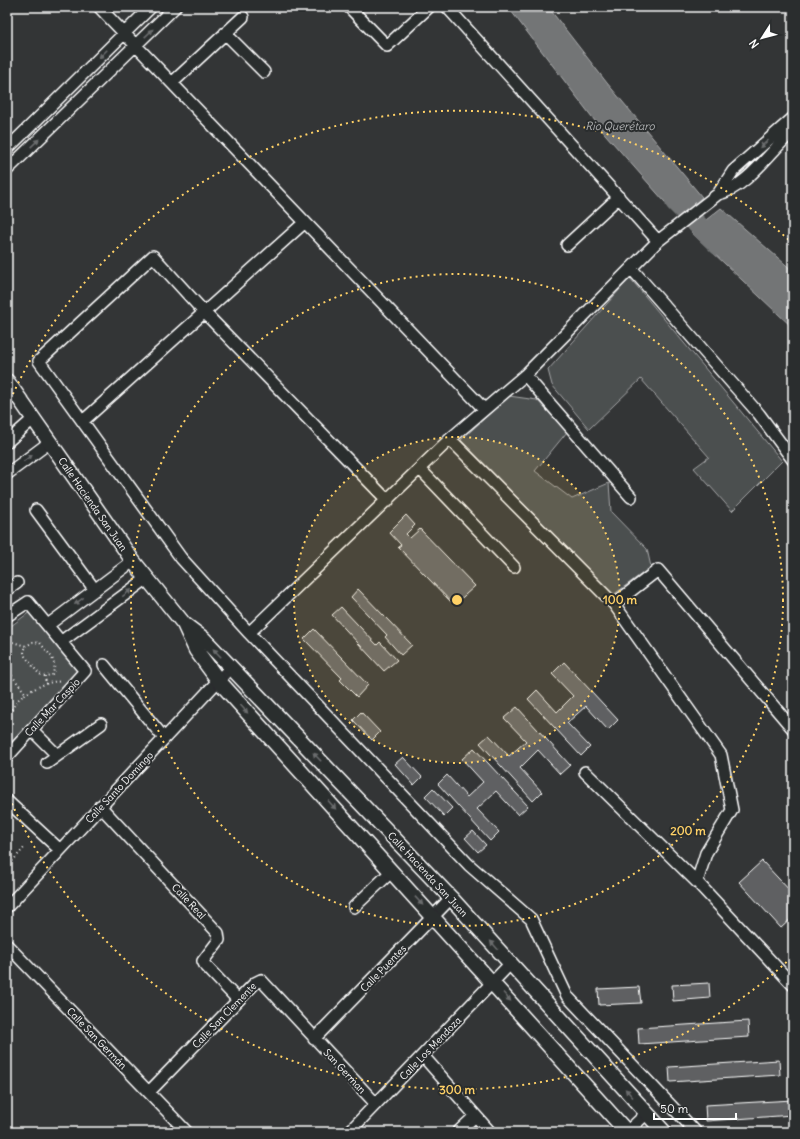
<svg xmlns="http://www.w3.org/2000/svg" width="800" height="1139" font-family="Delius,sans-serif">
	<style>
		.green { fill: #4c4f50; stroke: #a6a7a8 }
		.water { fill: #737576; stroke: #abacad }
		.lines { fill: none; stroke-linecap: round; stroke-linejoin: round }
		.river { stroke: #737576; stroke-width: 20 }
		.building { fill: #5f6162; stroke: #fff }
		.minor-casing { stroke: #fff; stroke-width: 14 }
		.major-casing { stroke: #fff; stroke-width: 17 }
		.path { stroke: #fff; stroke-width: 2; stroke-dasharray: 1 3; stroke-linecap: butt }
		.minor { stroke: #2a2d2e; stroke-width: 11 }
		.major { stroke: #2a2d2e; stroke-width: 14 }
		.oneway { fill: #6a6c6d }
		.ring { fill: none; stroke: #ffd166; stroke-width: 2; stroke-dasharray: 2 4 }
		.labels { text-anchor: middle; stroke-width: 4; stroke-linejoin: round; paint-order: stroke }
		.street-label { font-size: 10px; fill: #fff; stroke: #2a2d2e }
		.water-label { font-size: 11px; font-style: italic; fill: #b2b3b4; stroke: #2a2d2e }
		.centre { fill: #ffd166; stroke: #2a2d2e; stroke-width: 2 }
		.ring-label { font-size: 12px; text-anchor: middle; font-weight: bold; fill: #ffd166; stroke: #2a2d2e; stroke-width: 4; stroke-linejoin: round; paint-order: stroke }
	</style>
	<rect width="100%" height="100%" fill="#333536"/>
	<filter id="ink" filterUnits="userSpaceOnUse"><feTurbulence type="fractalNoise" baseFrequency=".025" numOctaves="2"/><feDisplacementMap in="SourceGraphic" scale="8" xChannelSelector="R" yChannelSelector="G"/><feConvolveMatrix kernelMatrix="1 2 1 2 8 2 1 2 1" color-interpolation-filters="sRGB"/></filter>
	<g filter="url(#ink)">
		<path class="green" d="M 630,278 L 782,461 L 732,511 L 694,468 L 709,457 L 641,379 L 589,429 L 552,385 L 548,370 Z
			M 509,396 L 537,400 L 567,432 L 535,471 L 572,499 L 609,483 L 611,512 L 647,549 L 651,567 L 613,595 L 461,440 Z
			M 31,611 L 78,671 L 7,747 L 7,629 Z"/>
		<path class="water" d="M 508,7 L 548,7 L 607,83 L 702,197 L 679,218 L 605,134 Z
			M 721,208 L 793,271 L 793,328 L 691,232 Z"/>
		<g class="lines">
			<path class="river" d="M 675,202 L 719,246"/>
		</g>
		<path class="building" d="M 406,515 L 415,525 L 406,534 L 410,538 L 420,529 L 475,586 L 454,605 L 398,547 L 401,545 L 389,532 Z
			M 358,589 L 412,645 L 401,655 L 385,637 L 387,635 L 351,597 Z
			M 341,607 L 377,645 L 380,642 L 397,660 L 384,671 L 332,615 Z
			M 314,629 L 368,685 L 357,697 L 340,680 L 342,678 L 304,639 Z
			M 564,662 L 618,720 L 608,730 L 586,706 L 567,723 L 590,747 L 581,756 L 528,699 L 537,690 L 557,712 L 573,696 L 552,674 Z
			M 517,707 L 570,765 L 560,774 L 538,750 L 520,768 L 542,792 L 533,801 L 480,743 L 489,735 L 509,756 L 526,741 L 504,718 Z
			M 361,712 L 380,732 L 372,740 L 353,720 Z
			M 474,748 L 528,806 L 518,815 L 496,791 L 477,809 L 499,832 L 490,841 L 438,784 L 447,775 L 467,797 L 483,782 L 462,759 Z
			M 403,757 L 422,777 L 414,785 L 395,764 Z
			M 433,788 L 452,808 L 444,816 L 425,796 Z
			M 473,831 L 486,845 L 478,852 L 465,838 Z
			M 762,861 L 793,894 L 793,917 L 781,928 L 739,882 Z
			M 709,983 L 710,998 L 673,1001 L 672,985 Z
			M 639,987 L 641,1003 L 599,1005 L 598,989 Z
			M 748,1021 L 749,1037 L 639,1044 L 638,1028 Z
			M 779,1060 L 780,1075 L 670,1082 L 669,1067 Z
			M 793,1100 L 793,1115 L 706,1121 L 705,1105 Z"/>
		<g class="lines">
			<g class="minor-casing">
				<path id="minor" d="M 99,7 L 484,409
					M 349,7 L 387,46 L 429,7
					M 447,7 L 658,241
					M 225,33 L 264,72
					M 172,83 L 243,17
					M 7,149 L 151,7
					M 7,170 L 175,7
					M 718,194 L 733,171 L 793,118
					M 567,245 L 619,197
					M 631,268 L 759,414 L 793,460
					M 525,375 L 631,497
					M 83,421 L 305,222
					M 450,439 L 614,604 L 721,755 L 732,810 L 706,853 L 697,882
					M 7,442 L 33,419
					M 420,469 L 514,567
					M 7,474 L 50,442
					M 388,501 L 204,312 L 153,256 L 39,361 L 181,558 L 249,633 L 469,865 L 531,919 L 567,996 L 696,1132
					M 36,510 L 95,590
					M 7,590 L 17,583
					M 614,604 L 658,570 L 793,729
					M 7,616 L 28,602 L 85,671 L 7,757
					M 48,625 L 133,561
					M 249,633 L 450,439 L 525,375 L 658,241 L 718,194 C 747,188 771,150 793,131
					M 62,641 L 146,579
					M 104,665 L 164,738
					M 32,730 L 57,755
					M 47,763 L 101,724
					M 585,772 L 697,882 L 793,985
					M 7,801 L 60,850
					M 100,806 L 218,933 L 219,940 L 203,961 L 205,965 L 238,1000
					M 7,907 L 231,667
					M 354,907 L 392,871
					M 7,945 L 187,1132
					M 314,1039 L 451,898
					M 423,1056 L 490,1132
					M 149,1092 L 255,983 L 261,980 L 376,1104
					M 349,1132 L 511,963
					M 458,1132 L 475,1116
					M 627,1132 L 647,1113"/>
			</g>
			<g class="major-casing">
				<path id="major" d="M 7,381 L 133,561 L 184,624 L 196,650 L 218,680 L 627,1132
					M 184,624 L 204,639 L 451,898 L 664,1132"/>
			</g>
			<path class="path" d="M 9,641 L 26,646 L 24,652 L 25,656 L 39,674 L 45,676 L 52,675 C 59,661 48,653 40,643 L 33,642 L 26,646
				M 7,644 L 11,625
				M 7,669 L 26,694
				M 45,676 L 46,684
				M 7,716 C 11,711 14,705 18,700 C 26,692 50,679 61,682
				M 7,867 L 25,847"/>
			<use href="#minor" class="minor"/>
			<use href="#major" class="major"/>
		</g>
		<defs><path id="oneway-solid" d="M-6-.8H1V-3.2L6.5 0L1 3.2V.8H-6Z"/></defs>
		<g class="oneway">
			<use href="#oneway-solid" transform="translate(149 33) rotate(-44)"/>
			<use href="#oneway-solid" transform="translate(103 54) rotate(135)"/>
			<use href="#oneway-solid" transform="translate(35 143) rotate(-44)"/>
			<use href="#oneway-solid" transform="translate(764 144) rotate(138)"/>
			<use href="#oneway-solid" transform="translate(28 458) rotate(-37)"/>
			<use href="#oneway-solid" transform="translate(127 593) rotate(-37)"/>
			<use href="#oneway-solid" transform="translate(79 601) rotate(143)"/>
			<use href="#oneway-solid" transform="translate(217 653) rotate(-134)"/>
			<use href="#oneway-solid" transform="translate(244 709) rotate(48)"/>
			<use href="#oneway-solid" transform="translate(317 757) rotate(-134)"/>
			<use href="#oneway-solid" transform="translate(332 805) rotate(48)"/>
			<use href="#oneway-solid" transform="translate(419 901) rotate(47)"/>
			<use href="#oneway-solid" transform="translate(494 945) rotate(-132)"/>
			<use href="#oneway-solid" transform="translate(507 997) rotate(48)"/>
			<use href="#oneway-solid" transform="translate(629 1093) rotate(-132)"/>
		</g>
	</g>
	<circle cx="457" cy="600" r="163" fill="#ffd166" fill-opacity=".12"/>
	<g class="ring">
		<circle cx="457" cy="600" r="163"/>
		<circle cx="457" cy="600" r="326"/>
		<path d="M791 958A490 490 0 0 1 8 795M8 405A490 490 0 0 1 791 242"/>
	</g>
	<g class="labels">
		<g class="street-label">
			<text transform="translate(93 504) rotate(55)" y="4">Calle Hacienda San Juan</text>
			<text transform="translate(52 707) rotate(-47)" y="4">Calle Mar Caspio</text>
			<text transform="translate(119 787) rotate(-47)" y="4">Calle Santo Domingo</text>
			<text transform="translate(428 874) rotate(47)" y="4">Calle Hacienda San Juan</text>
			<text transform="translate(189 901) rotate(47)" y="4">Calle Real</text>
			<text transform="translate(383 968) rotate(-46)" y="4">Calle Puentes</text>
			<text transform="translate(224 1015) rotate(-46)" y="4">Calle San Clemente</text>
			<text transform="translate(97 1038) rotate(46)" y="4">Calle San Germán</text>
			<text transform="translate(430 1048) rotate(-46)" y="4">Calle Los Mendoza</text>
			<text transform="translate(345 1071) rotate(47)" y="4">San German</text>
		</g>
		<g class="water-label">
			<text x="620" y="130">Rio Querétaro</text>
		</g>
	</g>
	<circle cx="457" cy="600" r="6" class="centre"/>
	<g class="ring-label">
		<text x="620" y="604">100 m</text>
		<text x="688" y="835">200 m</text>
		<text x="457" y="1094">300 m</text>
	</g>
	<rect width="800" height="1139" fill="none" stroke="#2a2d2e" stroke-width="24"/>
	<rect x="12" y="12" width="776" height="1115" fill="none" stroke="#fff" stroke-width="1.5" filter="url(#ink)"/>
	<g transform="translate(762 38) rotate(234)" stroke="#2a2d2e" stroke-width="3" paint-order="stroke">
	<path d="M0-3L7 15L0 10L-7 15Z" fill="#ffffff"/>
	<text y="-6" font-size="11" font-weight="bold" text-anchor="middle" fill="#ffffff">N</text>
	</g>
	<path d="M654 1113v6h82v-6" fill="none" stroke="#ffffff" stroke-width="2"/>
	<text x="660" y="1113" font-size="12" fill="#ffffff" stroke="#2a2d2e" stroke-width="3" paint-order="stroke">50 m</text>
</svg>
